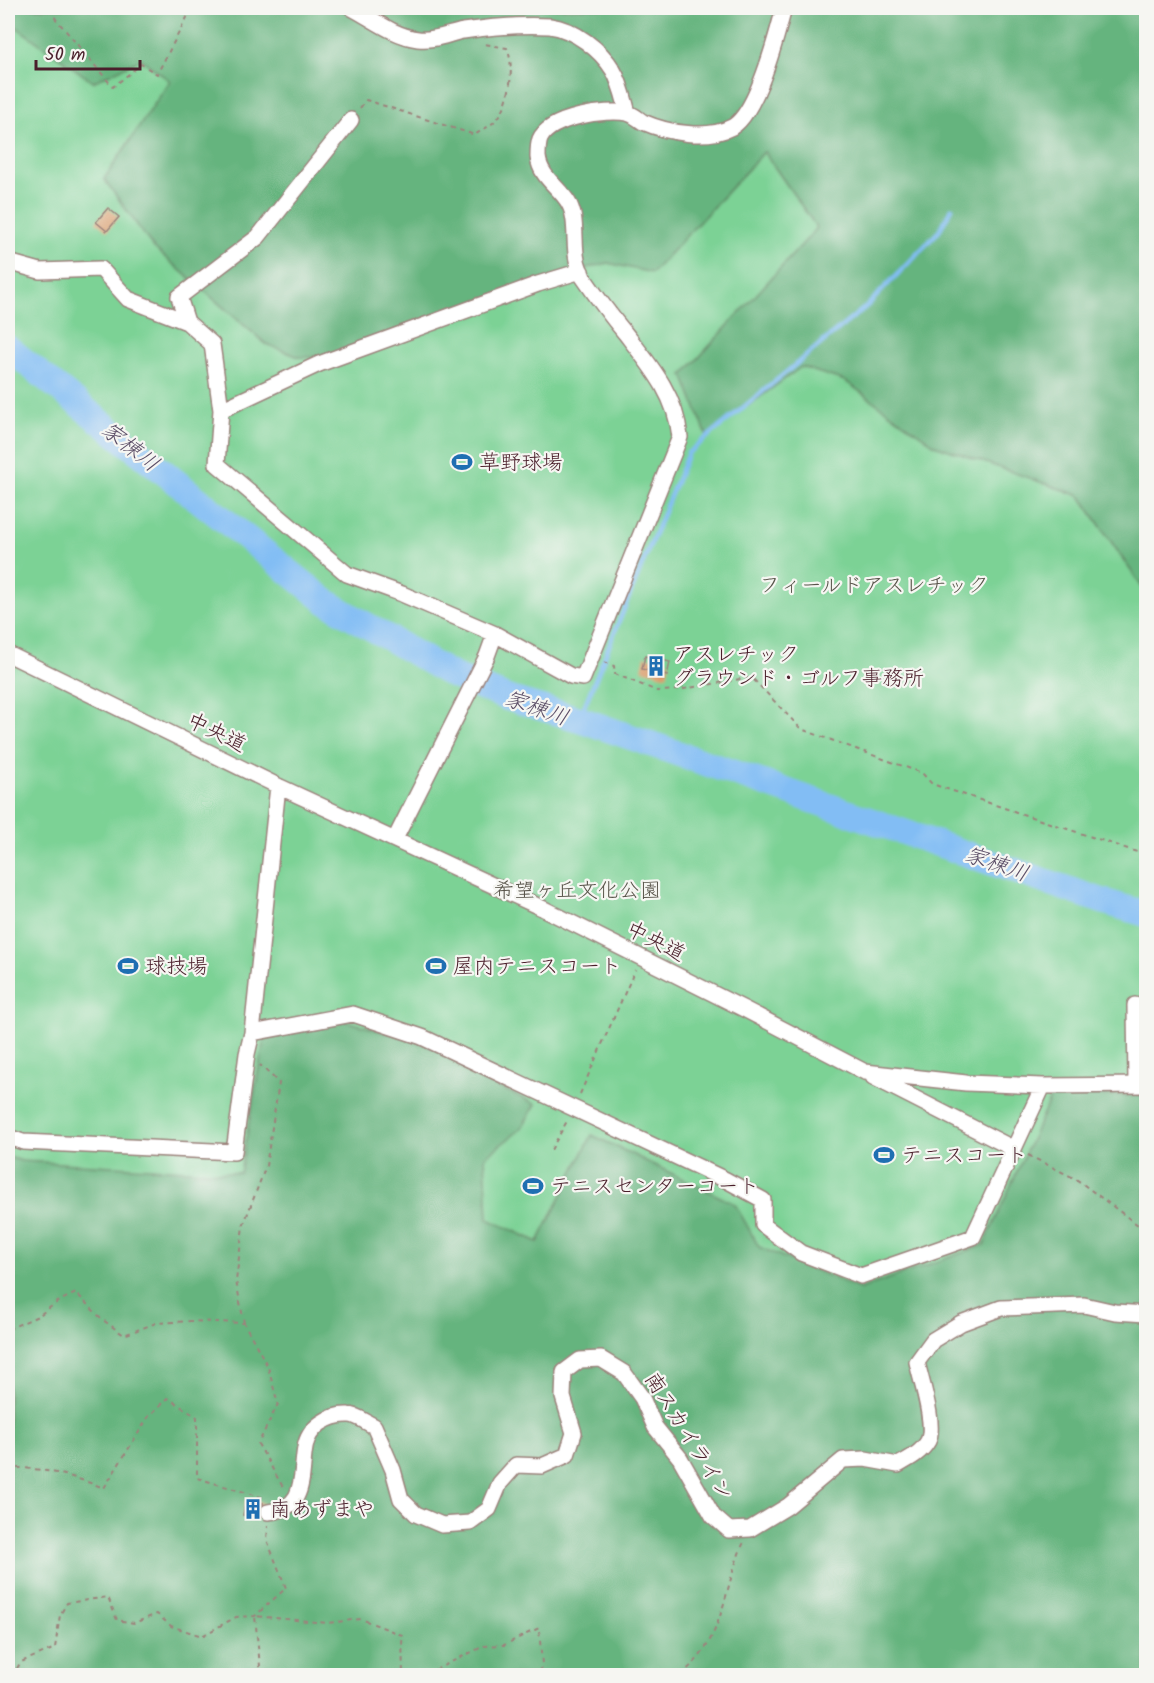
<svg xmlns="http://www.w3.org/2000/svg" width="1154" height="1683" font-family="Kalam,'Klee One',sans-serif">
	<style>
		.green { fill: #7cd295; stroke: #637860; stroke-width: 1.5 }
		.forest { fill: #65b47e; stroke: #586a54; stroke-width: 1.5 }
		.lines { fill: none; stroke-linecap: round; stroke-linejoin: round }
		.stream { stroke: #82bdf4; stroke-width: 4.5 }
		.river { stroke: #82bdf4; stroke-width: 26 }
		.building { fill: #da9e6e }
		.minor-casing { stroke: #9c837c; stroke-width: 18 }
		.path { stroke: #9c837c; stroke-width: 2; stroke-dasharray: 4.5 4.5; stroke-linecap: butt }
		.minor { stroke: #fff; stroke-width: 15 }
		.labels { text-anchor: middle; stroke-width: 4.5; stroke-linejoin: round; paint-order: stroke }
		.poi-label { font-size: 21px; fill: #4a1f2b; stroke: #f6f6f2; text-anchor: start }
		.park-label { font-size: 21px; fill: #59554b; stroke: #f6f6f2 }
		.street-label { font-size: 21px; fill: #4a1f2b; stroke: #f6f6f2 }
		.water-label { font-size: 22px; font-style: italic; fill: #5b4e67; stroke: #f6f6f2 }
	</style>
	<rect width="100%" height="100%" fill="#f6f6f2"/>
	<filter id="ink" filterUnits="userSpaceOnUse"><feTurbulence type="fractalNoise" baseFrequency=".0167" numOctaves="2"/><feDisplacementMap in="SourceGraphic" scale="12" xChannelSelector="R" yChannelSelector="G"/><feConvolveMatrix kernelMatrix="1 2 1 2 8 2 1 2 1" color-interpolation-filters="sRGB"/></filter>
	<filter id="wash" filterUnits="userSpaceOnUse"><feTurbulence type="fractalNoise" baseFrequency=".008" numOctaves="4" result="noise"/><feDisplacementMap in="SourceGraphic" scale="24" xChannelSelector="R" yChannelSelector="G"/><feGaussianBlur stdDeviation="1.35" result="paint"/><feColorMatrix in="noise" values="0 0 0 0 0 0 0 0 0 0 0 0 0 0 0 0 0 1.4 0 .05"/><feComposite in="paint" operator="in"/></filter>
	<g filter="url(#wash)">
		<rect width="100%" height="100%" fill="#eee7ce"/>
		<path class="green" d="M 8,8 L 1146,8 L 1146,1675 L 8,1675 Z"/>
		<path class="forest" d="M 8,8 L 1146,8 L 1146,590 L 1144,590 L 1080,496 L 935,445 L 845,381 L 801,367 L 707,436 L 683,375 L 817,228 L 764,152 L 652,273 L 608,263 L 564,274 L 342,358 L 299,357 L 266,344 L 153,247 L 104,179 L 170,81 L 141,59 L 93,82 L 8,21 Z
			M 342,1020 L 417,1041 L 445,1053 L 489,1083 L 536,1104 L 521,1129 L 485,1157 L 488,1219 L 538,1242 L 592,1135 L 735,1204 L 759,1247 L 860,1289 L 984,1245 L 1051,1096 L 1146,1095 L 1146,1675 L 8,1675 L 8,1157 L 22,1161 L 240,1173 L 264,1039 Z"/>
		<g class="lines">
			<path class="stream" d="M 8,24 L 16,8
				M 579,719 L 688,453 L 868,305 L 939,231 L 952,208"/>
			<path class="river" d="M 8,348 L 327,602 L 452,675 L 507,698 L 579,719 L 1102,901 L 1146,914"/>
		</g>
		<g id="blocks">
			<path class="building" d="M 108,208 L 119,217 L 107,231 L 96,222 Z
				M 645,656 L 670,662 L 667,676 L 642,669 Z
				M 246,1500 L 263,1503 L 259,1509 L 260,1517 L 243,1515 Z"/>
		</g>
	</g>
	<g filter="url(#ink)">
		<use href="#blocks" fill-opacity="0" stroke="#9c837c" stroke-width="1.5"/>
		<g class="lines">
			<g class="minor-casing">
				<path id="minor" d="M 352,8 C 373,19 394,36 418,39 C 434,41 448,34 463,31 C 491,27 522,24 550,26 C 574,29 601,50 613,70 C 621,83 624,99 628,113
					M 8,262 L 40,271 L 101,269 L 128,299 L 187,322 L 212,344 L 221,410 L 217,464 L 347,574 L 402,594 L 495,634
					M 187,322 L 179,297 L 258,237 L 351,120
					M 221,410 L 319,364 L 538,284 L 581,271
					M 8,654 L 278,786 L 544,909 L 744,1009 L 865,1072 L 966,1083 L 1043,1086 L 1146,1085
					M 395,839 L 487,656 L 495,634 L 571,676 L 583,678 L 680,437 C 676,395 650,365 625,333 C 610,315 596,296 583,277 C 581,272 578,266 577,260 C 573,243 578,217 568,202 C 559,187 540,177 538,157 C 538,152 538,144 540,139 C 550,117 606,109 627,113 C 633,114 638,119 643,122 C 668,133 707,140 732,127 C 757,113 777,35 784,8
					M 1135,1005 L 1136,1084
					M 252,1033 L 278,786
					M 873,1077 L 1014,1149
					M 8,1137 L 23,1142 L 234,1152 L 247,1054 L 252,1033 L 353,1014 L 422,1037 L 726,1180 L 763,1200 L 763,1225 L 801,1253 L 861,1276 L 973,1237 L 1043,1086
					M 268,1512 C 307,1509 300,1476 305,1448 C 308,1427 329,1414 349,1415 C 357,1415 367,1423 374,1426 L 393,1470 L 401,1499 L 416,1514 L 442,1525 L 470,1523 L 489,1509 L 500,1483 L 516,1465 L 542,1466 L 567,1455 L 574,1433 L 563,1397 L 564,1372 L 580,1360 L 601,1359 L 624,1373 L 642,1398 L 655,1427 L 680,1458 L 713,1516 L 729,1530 L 750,1529 L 788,1506 L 843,1460 L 865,1459 L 898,1465 C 909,1459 922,1452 928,1441 C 936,1425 921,1381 917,1362 L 933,1340 L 961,1323 L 1001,1308 L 1084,1305 L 1115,1312 L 1146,1314"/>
			</g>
			<path class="path" d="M 58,8 L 55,18 L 113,87 L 141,64 L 157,74 L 192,8
				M 360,108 L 366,100 L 475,135 C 481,130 489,127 495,121 C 510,108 515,66 507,48 L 484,44
				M 604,662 L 614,666 L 615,674 L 657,691 L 678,690 L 746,678 L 754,680 L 801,729 L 922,773 L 932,784 L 1146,855
				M 580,1094 L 635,970
				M 551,1150 L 567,1121
				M 1028,1155 L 1076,1179 L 1146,1231
				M 244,1323 L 236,1281 L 243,1226 L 266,1166 L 279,1083 L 260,1065
				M 8,1329 L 38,1316 L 59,1301 L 76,1293 L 103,1320 L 124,1335 L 156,1323 L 190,1321 L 244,1323 L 268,1367 L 278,1404 L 258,1444 L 283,1487
				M 8,1468 C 43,1467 72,1476 104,1488 L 149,1416 L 168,1398 L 197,1417 L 197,1478 L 264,1498
				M 12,1676 L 21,1662 L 55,1648 L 60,1615 L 67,1603 L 108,1597 L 117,1620 L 134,1623 L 157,1614 L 171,1626 L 202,1636 L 236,1617 L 255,1616 L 286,1588 L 267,1540 L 268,1526
				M 261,1676 L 255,1616 L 327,1623 L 361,1619 L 402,1635 L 403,1676
				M 409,1676 L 435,1670 L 484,1646 L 504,1645 L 539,1628 L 542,1664 L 540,1676
				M 694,1676 L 683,1674 C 689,1667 697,1661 702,1653 C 725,1621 727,1578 744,1542
				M 739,1676 L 748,1674 L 750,1676"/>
			<use href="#minor" class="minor"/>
		</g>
	</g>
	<defs>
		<g id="stadium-bare" transform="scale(1.62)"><path d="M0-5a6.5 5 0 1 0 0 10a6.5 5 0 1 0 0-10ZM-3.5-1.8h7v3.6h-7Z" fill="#1f6fb2" stroke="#f6f6f2" stroke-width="2.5" paint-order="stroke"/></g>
		<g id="building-bare" transform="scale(1.62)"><path d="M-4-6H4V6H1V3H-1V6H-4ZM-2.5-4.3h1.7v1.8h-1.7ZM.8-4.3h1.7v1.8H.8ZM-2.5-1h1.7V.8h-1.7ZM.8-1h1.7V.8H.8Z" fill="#1f6fb2" stroke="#f6f6f2" stroke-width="2.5" paint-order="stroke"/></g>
	</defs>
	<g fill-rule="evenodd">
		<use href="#stadium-bare" x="462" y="462"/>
		<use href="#building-bare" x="656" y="666"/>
		<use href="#stadium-bare" x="128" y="966"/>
		<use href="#stadium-bare" x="436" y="966"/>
		<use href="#stadium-bare" x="884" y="1155"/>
		<use href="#stadium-bare" x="533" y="1186"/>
		<use href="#building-bare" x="253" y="1509"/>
	</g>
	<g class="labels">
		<g class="poi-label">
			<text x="479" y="469">草野球場</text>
			<text x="673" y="661">アスレチック<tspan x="673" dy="24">グラウンド・ゴルフ事務所</tspan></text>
			<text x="145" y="973">球技場</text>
			<text x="453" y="973">屋内テニスコート</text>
			<text x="901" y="1162">テニスコート</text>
			<text x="550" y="1193">テニスセンターコート</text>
			<text x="270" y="1516">南あずまや</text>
		</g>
		<g class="park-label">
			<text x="874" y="592">フィールドアスレチック</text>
			<text x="577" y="897">希望ヶ丘文化公園</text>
		</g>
		<g class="street-label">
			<text transform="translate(217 732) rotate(26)" y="7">中央道</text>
			<text transform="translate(656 941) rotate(27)" y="7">中央道</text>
			<text transform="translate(689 1436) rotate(58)" y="7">南スカイライン</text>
		</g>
		<g class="water-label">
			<text transform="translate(131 446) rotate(38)" y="8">家棟川</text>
			<text transform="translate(537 707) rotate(19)" y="8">家棟川</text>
			<text transform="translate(997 863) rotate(19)" y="8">家棟川</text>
		</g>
	</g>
	<rect width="1154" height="1683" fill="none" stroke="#f6f6f2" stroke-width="30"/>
	<path d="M36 60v9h104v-9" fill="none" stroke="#4a1f2b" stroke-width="3"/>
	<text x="45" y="60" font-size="18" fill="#4a1f2b" stroke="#f6f6f2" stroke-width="4.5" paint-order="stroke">50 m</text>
</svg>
